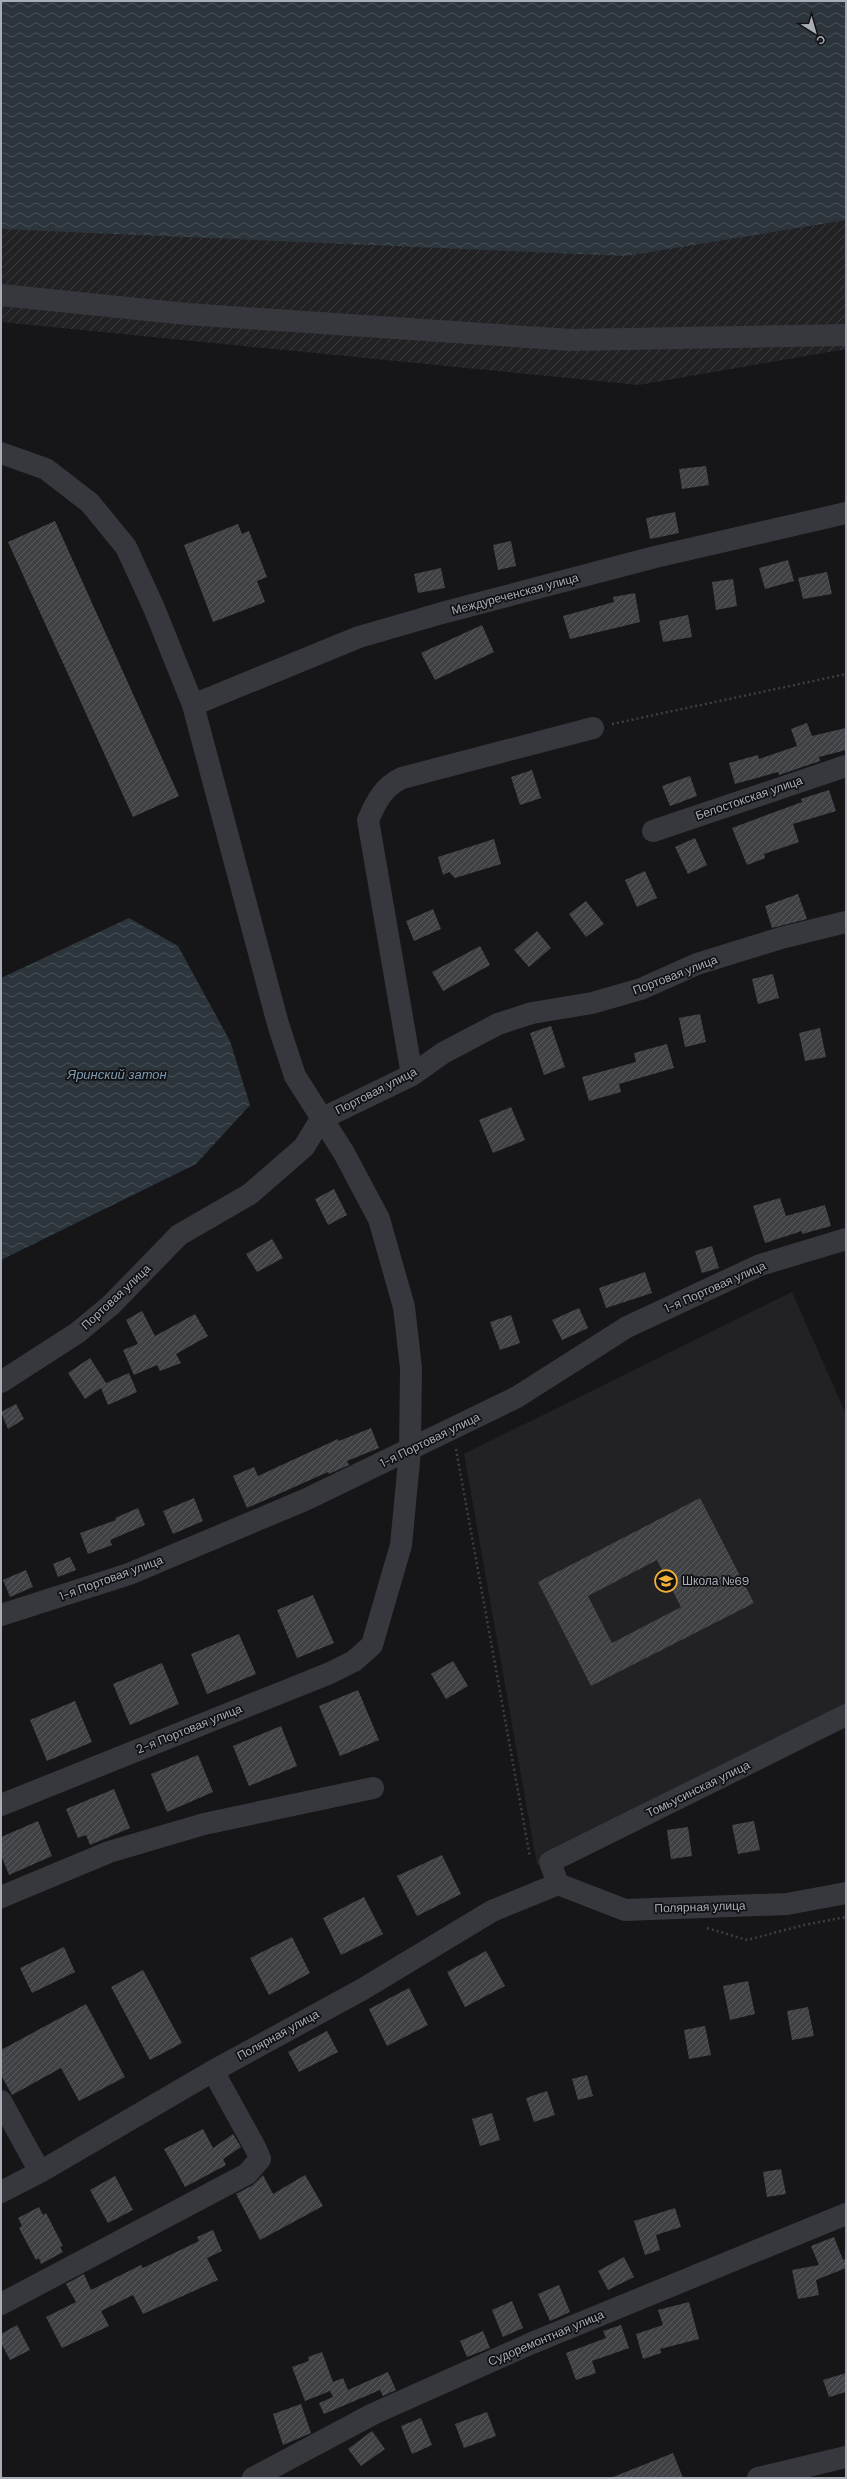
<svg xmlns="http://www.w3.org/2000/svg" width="847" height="2479" font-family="'DM Sans',sans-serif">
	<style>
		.built { fill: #222225 }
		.industrial { fill: url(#industrial-furrows) }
		.water { fill: url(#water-waves) }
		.building { fill: url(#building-hatch); fill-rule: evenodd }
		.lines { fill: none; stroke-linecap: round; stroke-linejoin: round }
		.path { stroke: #3d3f44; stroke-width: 2.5; stroke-dasharray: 2 3; stroke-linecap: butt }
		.minor { stroke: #37383d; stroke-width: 22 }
		.labels { text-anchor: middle; stroke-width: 3.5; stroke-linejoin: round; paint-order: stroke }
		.street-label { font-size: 12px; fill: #a8adb8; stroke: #111113 }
		.poi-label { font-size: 12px; fill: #a8adb8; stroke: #111113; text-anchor: start }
		.water-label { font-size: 13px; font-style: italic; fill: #7f9bb3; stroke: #111113 }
	</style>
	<defs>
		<pattern id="industrial-furrows" width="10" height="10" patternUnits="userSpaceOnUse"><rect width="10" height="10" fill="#222225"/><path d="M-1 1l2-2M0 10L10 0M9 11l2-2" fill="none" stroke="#3f3f43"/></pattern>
		<pattern id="water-waves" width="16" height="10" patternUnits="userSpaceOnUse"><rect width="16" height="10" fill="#2c353c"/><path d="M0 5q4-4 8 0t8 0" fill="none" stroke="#485056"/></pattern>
		<pattern id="building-hatch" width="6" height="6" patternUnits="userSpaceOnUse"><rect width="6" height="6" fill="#404145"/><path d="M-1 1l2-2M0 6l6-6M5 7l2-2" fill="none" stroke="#595a5e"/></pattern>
	</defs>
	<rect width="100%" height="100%" fill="#161618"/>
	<path class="built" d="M 792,1292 L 846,1414 L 846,1707 L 537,1865 L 464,1454 Z"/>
	<path class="industrial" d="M 1,1 L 846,1 L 846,349 L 639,385 L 1,322 Z"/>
	<path class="water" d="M 1,1 L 846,1 L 846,220 L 626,256 L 1,229 Z
		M 129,918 L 178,946 L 230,1041 L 250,1105 L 196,1164 L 1,1260 L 1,978 Z"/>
	<path class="building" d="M 706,466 L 709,485 L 682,489 L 679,469 Z
		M 675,512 L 679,533 L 650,539 L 646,518 Z
		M 55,521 L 179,796 L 133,817 L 8,542 Z
		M 238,524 L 242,534 L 249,531 L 267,577 L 257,581 L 265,602 L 213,622 L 184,545 Z
		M 511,541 L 516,566 L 498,570 L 493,545 Z
		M 788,560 L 794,581 L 765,589 L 759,568 Z
		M 441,568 L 445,588 L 418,593 L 414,574 Z
		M 827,572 L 832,594 L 803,599 L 798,578 Z
		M 733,579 L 737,606 L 716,610 L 712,582 Z
		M 635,593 L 640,622 L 570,639 L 563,616 L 614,602 L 613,597 Z
		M 688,615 L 692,637 L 663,642 L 659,621 Z
		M 482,625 L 494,652 L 435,680 L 421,653 Z
		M 807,723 L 812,736 L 846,728 L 846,750 L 819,757 L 820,761 L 779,775 L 778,772 L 735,784 L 729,763 L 758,755 L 759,759 L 797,746 L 791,729 Z
		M 532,770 L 541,798 L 520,805 L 511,777 Z
		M 690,776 L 697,796 L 670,806 L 662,786 Z
		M 829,790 L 836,811 L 793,824 L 799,842 L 764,854 L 765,858 L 747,865 L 732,828 L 802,802 L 801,799 Z
		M 695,838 L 707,865 L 688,874 L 675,847 Z
		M 494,839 L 501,864 L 455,878 L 449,872 L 443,875 L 438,857 Z
		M 645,871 L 657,898 L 637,907 L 625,880 Z
		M 798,894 L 807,919 L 772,928 L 765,906 Z
		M 586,901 L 604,924 L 586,937 L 569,914 Z
		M 433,909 L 441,929 L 414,941 L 406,921 Z
		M 537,931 L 551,948 L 529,967 L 514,950 Z
		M 480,946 L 490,965 L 443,991 L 432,972 Z
		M 773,974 L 779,998 L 758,1004 L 752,979 Z
		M 700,1014 L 706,1042 L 685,1047 L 679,1018 Z
		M 551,1026 L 565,1067 L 544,1075 L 530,1033 Z
		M 820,1028 L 826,1057 L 805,1061 L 799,1033 Z
		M 667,1044 L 674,1068 L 619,1084 L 621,1092 L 589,1101 L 582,1077 L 636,1062 L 634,1053 Z
		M 511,1107 L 525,1140 L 493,1153 L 479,1120 Z
		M 334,1189 L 347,1215 L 328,1225 L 315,1199 Z
		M 780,1198 L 786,1216 L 825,1205 L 831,1226 L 802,1234 L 802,1231 L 765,1243 L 753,1206 Z
		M 272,1239 L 283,1258 L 257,1272 L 246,1254 Z
		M 712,1246 L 719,1268 L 702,1273 L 695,1251 Z
		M 645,1272 L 652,1293 L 606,1308 L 599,1288 Z
		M 579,1308 L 588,1328 L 562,1340 L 552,1320 Z
		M 142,1311 L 155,1336 L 195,1314 L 208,1336 L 176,1354 L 181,1363 L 160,1371 L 157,1365 L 134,1375 L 123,1350 L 138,1344 L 126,1320 Z
		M 511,1315 L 520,1343 L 500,1350 L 490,1322 Z
		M 90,1358 L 106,1383 L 129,1373 L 137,1392 L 108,1405 L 101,1388 L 85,1399 L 68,1373 Z
		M 16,1404 L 24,1419 L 8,1429 L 1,1412 Z
		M 371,1428 L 379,1448 L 347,1461 L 349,1465 L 329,1474 L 328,1472 L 247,1508 L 233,1476 L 254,1467 L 258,1476 L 338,1439 L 339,1441 Z
		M 194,1498 L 203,1521 L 173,1534 L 163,1511 Z
		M 700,1498 L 754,1603 L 591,1686 L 538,1582 ZM 657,1560 L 681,1607 L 612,1643 L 588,1596 Z
		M 138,1508 L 145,1525 L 110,1540 L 112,1545 L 88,1554 L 80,1533 L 116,1520 L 115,1518 Z
		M 70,1557 L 76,1570 L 58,1577 L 53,1564 Z
		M 26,1570 L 33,1587 L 10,1597 L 3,1580 Z
		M 313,1595 L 334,1643 L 297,1658 L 277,1610 Z
		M 239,1634 L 256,1674 L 207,1694 L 191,1654 Z
		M 453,1661 L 468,1686 L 446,1699 L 431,1674 Z
		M 162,1663 L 179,1704 L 130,1725 L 113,1684 Z
		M 358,1690 L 379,1740 L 340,1756 L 319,1706 Z
		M 75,1701 L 92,1742 L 47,1761 L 30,1720 Z
		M 281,1726 L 297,1766 L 249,1786 L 233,1746 Z
		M 198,1755 L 213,1792 L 167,1812 L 151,1774 Z
		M 114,1789 L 130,1828 L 90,1845 L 86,1835 L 78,1838 L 66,1809 Z
		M 38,1821 L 52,1856 L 9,1875 L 1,1855 L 1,1837 Z
		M 754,1821 L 760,1850 L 738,1854 L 732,1825 Z
		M 688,1827 L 692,1856 L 671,1859 L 667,1830 Z
		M 442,1855 L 461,1894 L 417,1916 L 397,1876 Z
		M 364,1897 L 383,1934 L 341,1955 L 323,1918 Z
		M 292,1937 L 310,1973 L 269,1995 L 250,1958 Z
		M 64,1947 L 75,1972 L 32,1993 L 20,1968 Z
		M 486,1951 L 505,1986 L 465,2007 L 447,1972 Z
		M 143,1970 L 182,2043 L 150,2060 L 111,1987 Z
		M 748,1981 L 755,2014 L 730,2020 L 723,1986 Z
		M 409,1988 L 428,2025 L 387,2046 L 369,2009 Z
		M 86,2004 L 125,2077 L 79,2101 L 61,2068 L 12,2095 L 1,2075 L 1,2050 Z
		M 808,2007 L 814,2036 L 792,2040 L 787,2011 Z
		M 705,2026 L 711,2055 L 689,2059 L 684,2030 Z
		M 327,2031 L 338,2052 L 299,2072 L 288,2052 Z
		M 587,2075 L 593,2096 L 578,2100 L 572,2079 Z
		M 547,2091 L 555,2115 L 534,2122 L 526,2098 Z
		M 492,2113 L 500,2140 L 480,2146 L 472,2119 Z
		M 203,2129 L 213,2148 L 233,2134 L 241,2147 L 223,2159 L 226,2165 L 185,2187 L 164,2149 Z
		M 781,2169 L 786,2194 L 767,2197 L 763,2172 Z
		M 263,2175 L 273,2194 L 305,2175 L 323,2206 L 260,2240 L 236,2194 L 253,2185 Z
		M 115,2176 L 133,2210 L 108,2223 L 90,2190 Z
		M 39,2207 L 43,2215 L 46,2213 L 63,2246 L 60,2247 L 63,2252 L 41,2264 L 39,2258 L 36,2260 L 19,2228 L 22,2226 L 18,2218 Z
		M 675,2208 L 681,2227 L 656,2235 L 660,2250 L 645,2255 L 634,2221 Z
		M 213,2230 L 222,2251 L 207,2258 L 218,2280 L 143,2314 L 133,2295 L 101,2311 L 109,2326 L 62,2348 L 46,2317 L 76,2302 L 66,2284 L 84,2274 L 91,2290 L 141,2265 L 143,2268 L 199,2241 L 197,2237 Z
		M 834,2237 L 843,2260 L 846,2259 L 846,2268 L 816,2280 L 819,2295 L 798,2299 L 792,2270 L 819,2265 L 811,2246 Z
		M 624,2257 L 634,2277 L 608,2290 L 598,2271 Z
		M 559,2285 L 570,2312 L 550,2321 L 538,2294 Z
		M 512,2301 L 523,2328 L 503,2337 L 492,2310 Z
		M 689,2302 L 699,2339 L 660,2349 L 661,2353 L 643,2359 L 636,2334 L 663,2325 L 658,2310 Z
		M 17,2325 L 30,2350 L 10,2360 L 1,2343 L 1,2334 Z
		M 621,2325 L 629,2348 L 592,2361 L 596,2373 L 576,2380 L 566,2353 L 606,2338 L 603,2331 Z
		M 483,2331 L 490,2348 L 467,2357 L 460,2341 Z
		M 322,2352 L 333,2382 L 343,2378 L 348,2390 L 388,2372 L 396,2390 L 383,2396 L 380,2390 L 324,2414 L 319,2403 L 333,2397 L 330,2391 L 305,2401 L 292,2367 L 309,2361 L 308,2357 Z
		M 846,2373 L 846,2392 L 829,2397 L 823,2380 Z
		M 301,2404 L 311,2433 L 283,2445 L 273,2414 Z
		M 487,2412 L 496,2436 L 464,2448 L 455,2424 Z
		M 421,2418 L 432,2445 L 412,2454 L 401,2426 Z
		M 372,2431 L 385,2449 L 361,2466 L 348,2449 Z
		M 673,2453 L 683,2478 L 613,2478 L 613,2477 Z"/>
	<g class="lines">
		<path class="path" d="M 612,724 L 846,674
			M 456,1449 L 530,1857
			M 707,1928 L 747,1940 L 804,1925 L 846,1917"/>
		<path class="minor" d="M 1,295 L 187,314 L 572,340 L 846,335
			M 1,453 L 46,469 L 90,503 L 126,547 L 154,608 L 193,705 L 278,1024 L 295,1076 L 344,1153 L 379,1219 L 404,1307 L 411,1368 L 410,1451 L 401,1545 L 372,1645 L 354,1661 L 330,1673 L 1,1805
			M 193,705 L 359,637 L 442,613 L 655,557 L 846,513
			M 653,831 L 846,766
			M 412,1075 L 368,820 C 376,802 383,787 402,778 L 593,728
			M 1,1382 L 77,1333 L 111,1305 L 179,1235 L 250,1194 L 304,1147 L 321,1119 L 412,1075 L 443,1053 L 498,1024 L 532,1013 L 592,1003 L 641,989 L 697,964 L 781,938 L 846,922
			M 1,1615 L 129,1574 L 307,1499 L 517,1397 L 627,1327 L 760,1265 L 846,1239
			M 846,1715 L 550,1862 L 558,1884 L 625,1910 L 787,1904 L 846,1893
			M 1,1897 L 109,1852 L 204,1824 L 373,1788
			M 1,2101 L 40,2172
			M 1,2192 L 40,2172 L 213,2071 L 363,1989 L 492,1911 L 558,1884
			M 1,2304 L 247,2174 L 260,2159 L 256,2149 L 213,2071
			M 253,2478 L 373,2414 L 532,2343 L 846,2214
			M 758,2478 L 846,2457"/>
	</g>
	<defs>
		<g id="school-ring" transform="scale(1.15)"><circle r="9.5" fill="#111113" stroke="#f2b134" stroke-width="1.5"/><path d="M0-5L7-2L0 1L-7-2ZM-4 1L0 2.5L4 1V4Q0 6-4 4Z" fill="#f2b134"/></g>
	</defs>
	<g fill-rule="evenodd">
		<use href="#school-ring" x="666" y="1581"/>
	</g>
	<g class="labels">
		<g class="street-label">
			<text transform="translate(515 594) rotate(-15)" y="4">Междуреченская улица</text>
			<text transform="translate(749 798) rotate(-19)" y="4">Белостокская улица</text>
			<text transform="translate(675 975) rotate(-21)" y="4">Портовая улица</text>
			<text transform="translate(376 1091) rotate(-27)" y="4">Портовая улица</text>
			<text transform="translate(715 1287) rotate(-24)" y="4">1-я Портовая улица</text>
			<text transform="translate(116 1297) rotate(-43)" y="4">Портовая улица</text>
			<text transform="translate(430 1440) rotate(-26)" y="4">1-я Портовая улица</text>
			<text transform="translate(111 1578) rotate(-20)" y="4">1-я Портовая улица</text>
			<text transform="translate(189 1729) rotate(-22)" y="4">2-я Портовая улица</text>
			<text transform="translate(698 1789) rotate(-26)" y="4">Томьусинская улица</text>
			<text transform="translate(700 1907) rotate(-2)" y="4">Полярная улица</text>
			<text transform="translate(278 2035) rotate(-29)" y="4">Полярная улица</text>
			<text transform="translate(546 2338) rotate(-23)" y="4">Судоремонтная улица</text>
		</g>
		<g class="poi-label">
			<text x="682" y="1585">Школа №69</text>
		</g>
		<g class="water-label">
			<text x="117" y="1079">Яринский затон</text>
		</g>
	</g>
	<rect width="847" height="2479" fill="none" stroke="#a8adb8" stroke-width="4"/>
	<g transform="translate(815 32) rotate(143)" stroke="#111113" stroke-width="3" paint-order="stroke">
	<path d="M0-3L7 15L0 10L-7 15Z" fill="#a8adb8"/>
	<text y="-6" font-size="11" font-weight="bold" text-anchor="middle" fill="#a8adb8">С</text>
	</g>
</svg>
